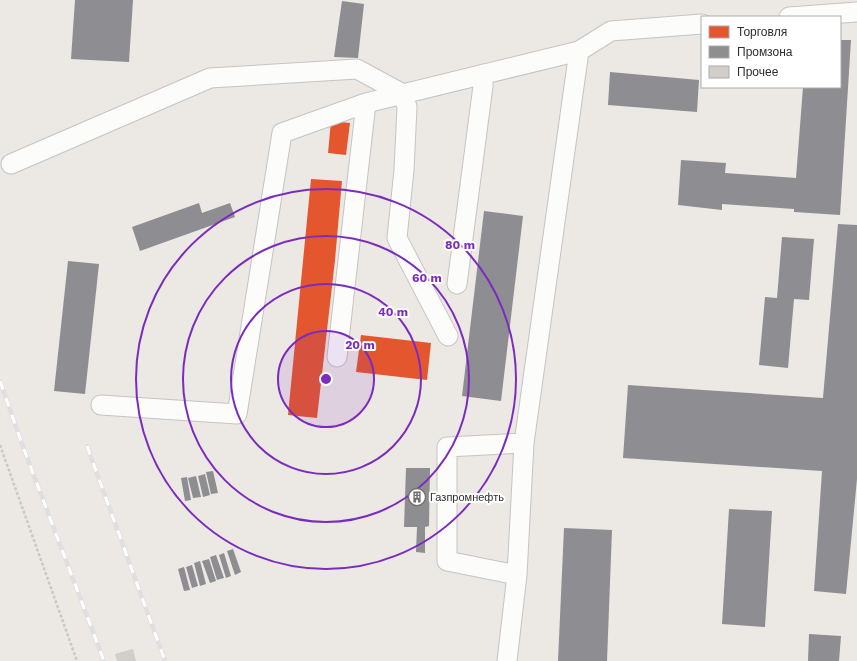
<svg xmlns="http://www.w3.org/2000/svg" width="857" height="661" font-family="'Work Sans',sans-serif">
	<style>
		.shops { fill: #e4572e }
		.industry { fill: #8d8d92 }
		.building { fill: #d1cecb }
		.lines { fill: none; stroke-linecap: round; stroke-linejoin: round }
		.minor-casing { stroke: #c5c4c5; stroke-width: 21 }
		.path { stroke: #c9c9c8; stroke-width: 2.5; stroke-dasharray: 3 2; stroke-linecap: butt }
		.minor { stroke: #fcfcfb; stroke-width: 19 }
		.rail-casing { stroke: #dfdfe1; stroke-width: 4.5 }
		.rail { stroke: #fff; stroke-width: 3; stroke-dasharray: 9; stroke-linecap: butt }
		.ring { fill: none; stroke: #7b2cbf; stroke-width: 2 }
		.labels { text-anchor: middle; stroke-width: 4; stroke-linejoin: round; paint-order: stroke }
		.poi-label { font-size: 11px; fill: #2e2e2e; stroke: #fff; text-anchor: start }
		.centre { fill: #7b2cbf; stroke: #fff; stroke-width: 2 }
		.ring-label { font-size: 12px; text-anchor: middle; font-weight: bold; fill: #7b2cbf; stroke: #fff; stroke-width: 4; stroke-linejoin: round; paint-order: stroke }
	</style>
	<rect width="100%" height="100%" fill="#ece8e4"/>
	<path class="shops" d="M 331,121 L 350,123 L 346,155 L 328,153 Z
		M 311,179 L 342,181 L 335,260 L 317,418 L 288,415 Z
		M 361,335 L 431,343 L 427,380 L 356,372 Z"/>
	<path class="industry" d="M 75,0 L 133,0 L 129,62 L 71,59 Z
		M 342,1 L 364,4 L 358,58 L 334,57 Z
		M 840,40 L 851,40 L 840,215 L 794,212 L 794,209 L 722,204 L 722,210 L 678,205 L 681,160 L 726,163 L 725,173 L 796,178 L 803,87 L 840,87 Z
		M 610,72 L 699,80 L 697,112 L 608,105 Z
		M 199,203 L 202,213 L 230,203 L 235,217 L 140,251 L 132,227 Z
		M 484,211 L 523,216 L 501,401 L 462,396 Z
		M 838,224 L 857,225 L 857,479 L 846,594 L 814,591 L 822,471 L 623,458 L 628,385 L 823,398 Z
		M 782,237 L 814,239 L 809,300 L 794,299 L 788,368 L 759,365 L 765,297 L 777,298 Z
		M 68,261 L 99,264 L 85,394 L 54,391 Z
		M 406,468 L 430,468 L 429,526 L 425,527 L 425,553 L 416,552 L 417,527 L 404,527 Z
		M 213,471 L 218,493 L 211,494 L 206,472 Z
		M 205,474 L 210,495 L 203,497 L 198,476 Z
		M 196,476 L 201,497 L 193,498 L 188,478 Z
		M 187,477 L 191,500 L 185,501 L 181,478 Z
		M 729,509 L 772,511 L 765,627 L 722,624 Z
		M 564,528 L 612,530 L 607,661 L 558,661 Z
		M 233,549 L 241,572 L 235,575 L 227,551 Z
		M 224,553 L 231,576 L 226,578 L 219,555 Z
		M 216,555 L 224,578 L 217,580 L 210,557 Z
		M 209,559 L 216,581 L 210,583 L 202,561 Z
		M 200,561 L 206,584 L 200,586 L 194,563 Z
		M 192,565 L 198,586 L 192,588 L 186,567 Z
		M 184,567 L 190,590 L 184,591 L 178,569 Z
		M 809,634 L 841,636 L 839,661 L 808,661 Z"/>
	<path class="building" d="M 133,649 L 136,661 L 117,661 L 115,654 Z"/>
	<g class="lines">
		<g class="minor-casing">
			<path id="minor" d="M 789,17 L 857,12
				M 11,164 L 210,78 L 357,69 L 403,94 L 407,107 L 404,170 L 397,238 L 448,336
				M 457,284 L 483,86 L 483,74
				M 337,357 L 366,103
				M 101,405 L 237,414 L 282,133 L 366,103 L 579,51 L 611,31 L 702,24
				M 517,575 L 447,561 L 447,447 L 524,443
				M 507,661 L 517,575 L 524,443 L 579,51"/>
		</g>
		<path class="path" d="M 0,445 L 77,661"/>
		<use href="#minor" class="minor"/>
		<g class="rail-casing">
			<path id="rail" d="M 0,381 L 22,444 L 104,661
				M 87,446 L 165,661"/>
		</g>
		<use href="#rail" class="rail"/>
	</g>
	<circle cx="326" cy="379" r="48" fill="#7b2cbf" fill-opacity=".12"/>
	<g class="ring">
		<circle cx="326" cy="379" r="48"/>
		<circle cx="326" cy="379" r="95"/>
		<circle cx="326" cy="379" r="143"/>
		<circle cx="326" cy="379" r="190"/>
	</g>
	<defs>
		<g id="building-ring" transform="scale(0.9)"><circle r="9.5" fill="#fff" stroke="#706f6e" stroke-width="1.5"/><path d="M-4-6H4V6H1V3H-1V6H-4ZM-2.5-4.3h1.7v1.8h-1.7ZM.8-4.3h1.7v1.8H.8ZM-2.5-1h1.7V.8h-1.7ZM.8-1h1.7V.8H.8Z" fill="#706f6e"/></g>
	</defs>
	<g fill-rule="evenodd">
		<use href="#building-ring" x="417" y="497"/>
	</g>
	<g class="labels">
		<g class="poi-label">
			<text x="430" y="501">Газпромнефть</text>
		</g>
	</g>
	<circle cx="326" cy="379" r="6" class="centre"/>
	<g class="ring-label">
		<text x="460" y="249">80 m</text>
		<text x="427" y="282">60 m</text>
		<text x="393" y="316">40 m</text>
		<text x="360" y="349">20 m</text>
	</g>
	<rect x="701" y="16" width="140" height="72" fill="#ffffff" stroke="#ababab"/>
	<rect x="709" y="26" width="20" height="12" fill="#e4572e" stroke="#ababab"/>
	<text x="737" y="36" font-size="12" fill="#2e2e2e">Торговля</text>
	<rect x="709" y="46" width="20" height="12" fill="#8d8d92" stroke="#ababab"/>
	<text x="737" y="56" font-size="12" fill="#2e2e2e">Промзона</text>
	<rect x="709" y="66" width="20" height="12" fill="#d1cecb" stroke="#ababab"/>
	<text x="737" y="76" font-size="12" fill="#2e2e2e">Прочее</text>
</svg>
